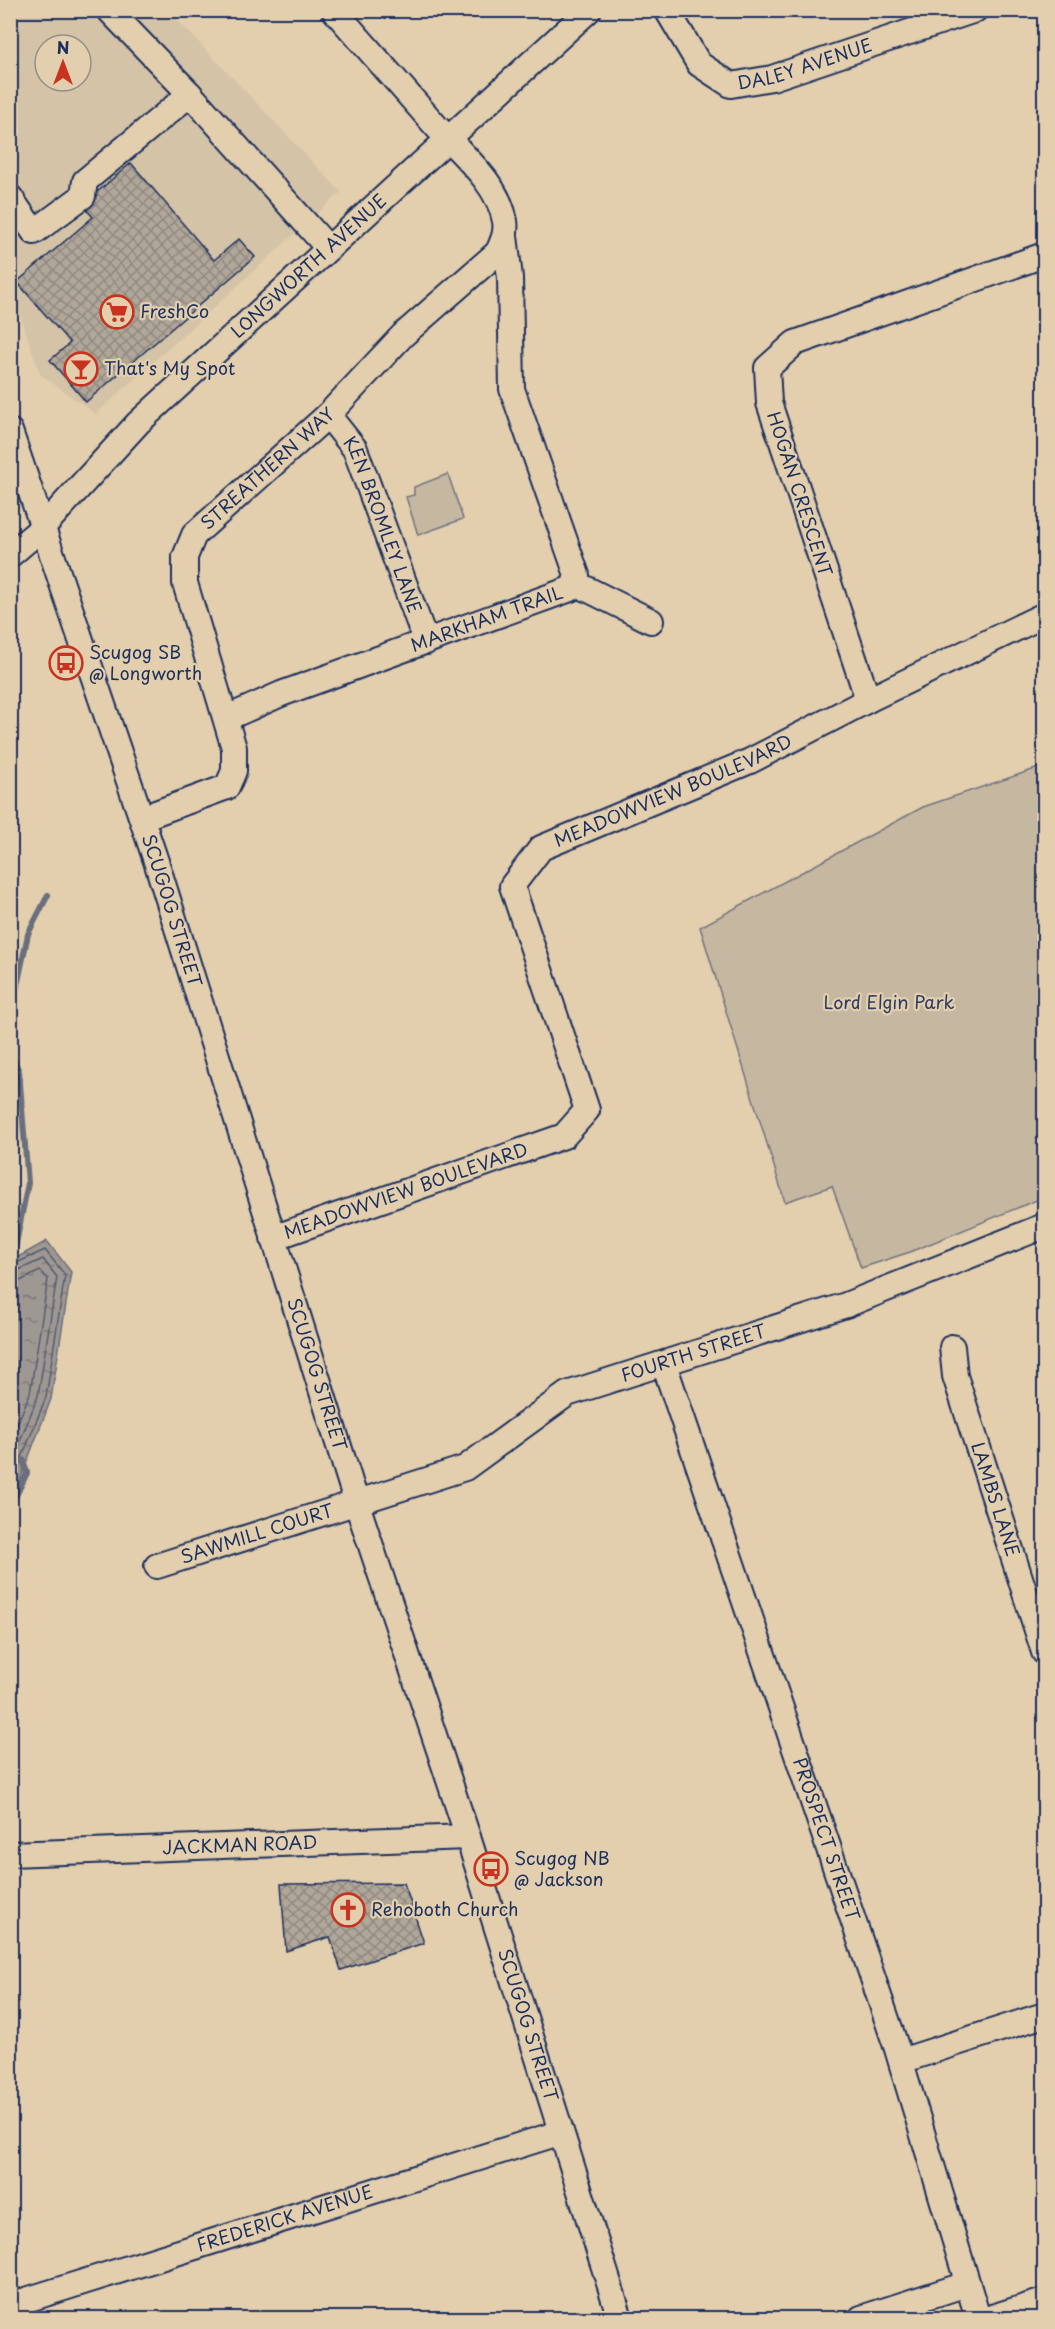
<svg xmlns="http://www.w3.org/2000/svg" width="1055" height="2329" font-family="'Playpen Sans',sans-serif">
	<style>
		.built { fill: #d4c3a7; fill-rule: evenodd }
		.park { fill: #c6b7a1; stroke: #707380; stroke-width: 1.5 }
		.water { fill: url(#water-ripples); stroke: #6a6e7d; stroke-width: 1.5 }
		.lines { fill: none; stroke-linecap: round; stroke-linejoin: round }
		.shore { stroke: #505973; stroke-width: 1.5 }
		.stream { stroke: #6a6e7d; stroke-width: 6 }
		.building { fill: url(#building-cross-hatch); stroke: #1b2f5e; stroke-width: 1.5 }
		.minor-casing { stroke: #1b2f5e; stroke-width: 28 }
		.minor { stroke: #e3cfad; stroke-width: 24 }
		.labels { text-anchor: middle; stroke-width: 4.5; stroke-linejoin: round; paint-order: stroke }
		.street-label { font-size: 18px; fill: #1b2f5e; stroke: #e3cfad }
		.poi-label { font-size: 18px; fill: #1b2f5e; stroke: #e3cfad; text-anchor: start }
		.park-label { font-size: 18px; fill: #2c3d65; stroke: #e3cfad }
	</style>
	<defs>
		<pattern id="water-ripples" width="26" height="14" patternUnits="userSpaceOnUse" patternTransform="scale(1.5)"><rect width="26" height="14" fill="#9f9892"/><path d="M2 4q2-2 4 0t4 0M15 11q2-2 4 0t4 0" fill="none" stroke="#817c7a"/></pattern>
		<pattern id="building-cross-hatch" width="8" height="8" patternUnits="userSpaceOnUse" patternTransform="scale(1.5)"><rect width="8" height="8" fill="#b1a799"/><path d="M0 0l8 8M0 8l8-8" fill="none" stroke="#8f8880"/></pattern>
	</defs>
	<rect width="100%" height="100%" fill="#e3cfad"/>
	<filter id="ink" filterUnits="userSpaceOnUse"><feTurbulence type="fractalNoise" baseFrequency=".0167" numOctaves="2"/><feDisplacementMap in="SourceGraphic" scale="12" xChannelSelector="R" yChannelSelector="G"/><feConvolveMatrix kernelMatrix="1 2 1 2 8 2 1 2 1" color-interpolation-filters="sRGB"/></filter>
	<g filter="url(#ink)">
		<path class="built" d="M 10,11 L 169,11 L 341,192 L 96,414 L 40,374 L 11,288 ZM 45,45 L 81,45 L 81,81 L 45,81 Z"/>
		<path class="park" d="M 448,474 L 463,519 L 418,535 L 406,497 L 414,495 L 414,487 Z
			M 1044,766 L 1044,1197 L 910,1252 L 861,1268 L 832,1186 L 785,1202 L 700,927 L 923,807 Z"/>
		<path class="water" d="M 47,1241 L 71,1272 L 51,1399 L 11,1503 L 11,1261 Z"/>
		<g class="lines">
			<path class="shore" d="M 10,1266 L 45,1250 L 65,1275 L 46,1397 L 10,1487
				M 10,1274 L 43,1259 L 57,1277 L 38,1396 L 10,1466
				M 10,1283 L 20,1281 L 40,1271 L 48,1279 L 30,1393 L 10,1442"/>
			<path class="stream" d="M 10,1042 L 14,1001 L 28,934 L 48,895
				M 10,1052 L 19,1071 L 28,1183 L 10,1274
				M 10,1508 L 27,1473 L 23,1460"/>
		</g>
		<path class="building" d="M 131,163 L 214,260 L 239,239 L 255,257 L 86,402 L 50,360 L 70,343 L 17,282 L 93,217 L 82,205 Z
			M 404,1883 L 424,1943 L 341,1970 L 330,1937 L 286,1951 L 281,1884 Z"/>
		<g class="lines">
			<g class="minor-casing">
				<g id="minor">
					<path d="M 109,10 L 190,94"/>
					<path id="s1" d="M 667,10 L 699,64 L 731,85 L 772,78 L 975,10"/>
					<path d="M 10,197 L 34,232 L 83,196 L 85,181 L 190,94 L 328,248"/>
					<path id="s2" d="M 328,415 L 355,449 L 426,642"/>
					<path id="s3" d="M 10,431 L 156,861 L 357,1504 L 468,1837 L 620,2318"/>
					<path id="s4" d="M 10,555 L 43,527 L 138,423 L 589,10"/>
					<path d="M 575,583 L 651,621"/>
					<path d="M 868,700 L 769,403 L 767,368 L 795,343 L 1044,255"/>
					<path id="s5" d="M 227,718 L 281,694 L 573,588 L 577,575 L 512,389 L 510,278 L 505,236"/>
					<path id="s6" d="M 142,818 L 227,787 L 234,771 L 234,748 L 185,583 L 185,557 L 194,535 L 328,415 L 403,335 L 498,252 C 502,242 507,233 505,221 C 498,182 460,153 435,125 C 402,87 368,49 334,10"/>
					<path id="s7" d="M 273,1238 L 564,1136 L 587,1110 L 512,886 L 541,848 L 750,761 L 868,700 L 1044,615"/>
					<path id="s8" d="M 952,1347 L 955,1376 L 1044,1652"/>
					<path id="s9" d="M 664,1364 L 897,2049 L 978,2318"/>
					<path id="s10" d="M 157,1566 L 465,1468 L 567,1394 L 846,1305 L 1044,1226"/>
					<path id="s11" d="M 10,1854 L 468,1837"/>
					<path d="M 901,2061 L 1044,2015"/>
					<path id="s12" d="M 10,2305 L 559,2133"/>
					<path d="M 861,2318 L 967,2284"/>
					<path d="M 989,2318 L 1044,2301"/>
				</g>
			</g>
			<use href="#minor" class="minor"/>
		</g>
	</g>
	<defs>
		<g id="supermarket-ring" transform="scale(1.725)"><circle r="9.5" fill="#e3cfad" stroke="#c8321e" stroke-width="1.5"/><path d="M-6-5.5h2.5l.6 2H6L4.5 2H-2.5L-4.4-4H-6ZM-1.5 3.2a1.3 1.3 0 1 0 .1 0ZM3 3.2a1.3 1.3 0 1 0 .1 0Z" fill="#c8321e"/></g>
		<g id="bar-ring" transform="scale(1.725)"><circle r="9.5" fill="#e3cfad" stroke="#c8321e" stroke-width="1.5"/><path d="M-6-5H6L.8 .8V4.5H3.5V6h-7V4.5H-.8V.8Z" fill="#c8321e"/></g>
		<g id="bus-ring" transform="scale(1.725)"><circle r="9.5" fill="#e3cfad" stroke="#c8321e" stroke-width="1.5"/><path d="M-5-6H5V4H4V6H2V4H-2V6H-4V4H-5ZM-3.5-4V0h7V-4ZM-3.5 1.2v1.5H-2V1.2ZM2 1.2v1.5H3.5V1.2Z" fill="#c8321e"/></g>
		<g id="church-ring" transform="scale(1.725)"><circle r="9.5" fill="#e3cfad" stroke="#c8321e" stroke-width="1.5"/><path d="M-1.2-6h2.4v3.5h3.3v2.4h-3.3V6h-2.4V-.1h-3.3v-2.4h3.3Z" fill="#c8321e"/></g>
	</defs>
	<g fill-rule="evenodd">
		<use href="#supermarket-ring" x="117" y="312"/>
		<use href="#bar-ring" x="81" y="369"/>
		<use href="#bus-ring" x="66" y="663"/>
		<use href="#bus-ring" x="491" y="1869"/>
		<use href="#church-ring" x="348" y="1910"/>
	</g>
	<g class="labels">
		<g class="street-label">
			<text dy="6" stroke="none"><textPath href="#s1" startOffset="178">DALEY AVENUE</textPath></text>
			<text dy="6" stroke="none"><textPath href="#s4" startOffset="416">LONGWORTH AVENUE</textPath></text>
			<text dy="6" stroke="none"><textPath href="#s6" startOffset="452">STREATHERN WAY</textPath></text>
			<text transform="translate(799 494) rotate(72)" y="6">HOGAN CRESCENT</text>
			<text dy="6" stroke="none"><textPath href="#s2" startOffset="124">KEN BROMLEY LANE</textPath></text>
			<text dy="6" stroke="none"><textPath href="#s5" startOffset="278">MARKHAM TRAIL</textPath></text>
			<text dy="6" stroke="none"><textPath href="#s7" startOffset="771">MEADOWVIEW BOULEVARD</textPath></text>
			<text dy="6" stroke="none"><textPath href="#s3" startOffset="506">SCUGOG STREET</textPath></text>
			<text dy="6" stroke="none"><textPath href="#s7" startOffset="141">MEADOWVIEW BOULEVARD</textPath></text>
			<text dy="6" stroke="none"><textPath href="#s10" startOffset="582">FOURTH STREET</textPath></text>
			<text dy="6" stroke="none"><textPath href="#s3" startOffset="992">SCUGOG STREET</textPath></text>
			<text dy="6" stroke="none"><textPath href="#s8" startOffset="159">LAMBS LANE</textPath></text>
			<text dy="6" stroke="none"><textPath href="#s10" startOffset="105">SAWMILL COURT</textPath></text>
			<text dy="6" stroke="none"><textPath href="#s9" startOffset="502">PROSPECT STREET</textPath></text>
			<text dy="6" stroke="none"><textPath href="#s11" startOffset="230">JACKMAN ROAD</textPath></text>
			<text dy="6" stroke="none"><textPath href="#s3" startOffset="1676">SCUGOG STREET</textPath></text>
			<text dy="6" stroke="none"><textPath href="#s12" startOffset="288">FREDERICK AVENUE</textPath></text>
		</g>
		<g class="poi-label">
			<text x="140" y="318">FreshCo</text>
			<text x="104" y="375">That's My Spot</text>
			<text x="89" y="659">Scugog SB<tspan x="89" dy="21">@ Longworth</tspan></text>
			<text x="514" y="1865">Scugog NB<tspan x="514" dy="21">@ Jackson</tspan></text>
			<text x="371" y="1916">Rehoboth Church</text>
		</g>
		<g class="park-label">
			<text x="889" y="1009">Lord Elgin Park</text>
		</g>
	</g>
	<rect width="1055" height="2329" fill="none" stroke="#e3cfad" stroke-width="36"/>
	<rect x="18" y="18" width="1019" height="2293" fill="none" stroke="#1b2f5e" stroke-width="2" filter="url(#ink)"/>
	<g transform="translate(63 63)"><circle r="28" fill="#e3cfad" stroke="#938f8d" stroke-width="1.5"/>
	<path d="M0-4.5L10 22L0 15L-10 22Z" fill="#c8321e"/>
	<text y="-9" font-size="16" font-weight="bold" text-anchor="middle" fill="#1b2f5e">N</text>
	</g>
</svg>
